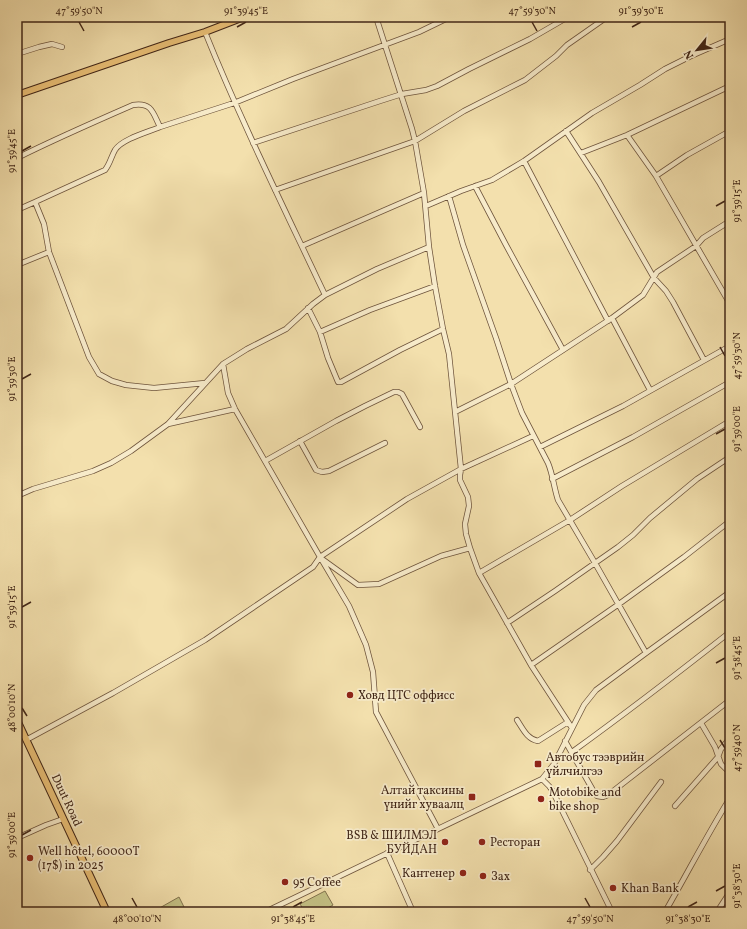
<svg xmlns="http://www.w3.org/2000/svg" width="747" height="929" font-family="Vollkorn,serif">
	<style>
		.green { fill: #c3c084; stroke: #82734e }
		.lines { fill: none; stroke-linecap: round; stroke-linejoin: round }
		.minor-casing { stroke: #6e543c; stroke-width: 6 }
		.major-casing { stroke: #412617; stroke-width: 8 }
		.minor { stroke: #f7ebca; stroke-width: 4.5 }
		.major { stroke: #eac076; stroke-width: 6 }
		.ticks { fill: none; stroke: #412617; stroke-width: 1.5 }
		.poi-dot { fill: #8f2418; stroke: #f7ebca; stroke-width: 1.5 }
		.labels { text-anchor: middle; stroke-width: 3.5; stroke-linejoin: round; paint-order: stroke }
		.poi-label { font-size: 12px; fill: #412617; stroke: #f7ebca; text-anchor: start }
		.street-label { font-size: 12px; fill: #412617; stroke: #f7ebca }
		.neatline { fill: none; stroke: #412617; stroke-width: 1.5 }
		.ticks-label { font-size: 10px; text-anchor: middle; fill: #412617 }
	</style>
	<rect width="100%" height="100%" fill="#f3e0ad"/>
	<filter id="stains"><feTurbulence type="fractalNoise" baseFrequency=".005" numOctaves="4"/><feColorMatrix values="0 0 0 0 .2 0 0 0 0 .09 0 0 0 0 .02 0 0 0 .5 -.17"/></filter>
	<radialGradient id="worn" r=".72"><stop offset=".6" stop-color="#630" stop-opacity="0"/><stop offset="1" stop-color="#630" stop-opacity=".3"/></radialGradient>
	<path class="green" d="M 325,891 L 333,905 L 321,912 L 305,912 L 300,904 Z
		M 179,897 L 184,907 L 174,912 L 158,912 L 156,910 Z"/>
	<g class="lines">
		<g class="minor-casing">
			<path id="minor" d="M 376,17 L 412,129 L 415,141 L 424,193 L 429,247 L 435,286 L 443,329 L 449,354 L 461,469 L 460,475 L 460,480 L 468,497 L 469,506 L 465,524 L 466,534 L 470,548 L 479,573 L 531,665 L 572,728
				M 205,32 C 241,121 284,208 325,295
				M 17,54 L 39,47 L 52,44 L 62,47
				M 566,131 L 599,182 L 654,278 L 666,291 L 673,302 L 704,360
				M 627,135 L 656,176 L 730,304
				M 253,143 L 380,101 L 402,94 L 426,90 L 437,86 L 469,69 L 530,39 L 568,17
				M 581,153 L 627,135 L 730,86
				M 17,158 C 55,139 94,122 133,105 C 152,102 153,113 160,127 L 234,103 L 293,79 L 419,32 L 450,17
				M 524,161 L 608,321
				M 656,176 L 687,155 L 730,131
				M 475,186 L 506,245 L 563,350
				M 275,190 L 415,141 L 464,111 L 525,80 L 556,56 L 567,45 L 607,17
				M 449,196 L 463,245 L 496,338 L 511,384 L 522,413 L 548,463 C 553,475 554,488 558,500 L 595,563 L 646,653
				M 35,202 L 105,170 C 110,164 111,157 115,150 C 122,139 148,132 160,127
				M 426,206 L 461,191 L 492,180 L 524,161 L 592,113 L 640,85 L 665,69 L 691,56 L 730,39
				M 17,210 L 35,202 L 44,224 L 49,252 L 89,357 L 99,374 L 112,381 L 126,385 L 154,388 L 205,383
				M 302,246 L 424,193
				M 17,265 L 49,252
				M 308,308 L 320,332 L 370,310 L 435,286
				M 612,318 L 650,390
				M 320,332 L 328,358 L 338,382 L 341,382 L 400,350 L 443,329
				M 223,364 L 228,393 L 235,409 L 320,557 L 349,606 L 366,645 L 373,672 L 376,712 L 438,829
				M 455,412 L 511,384 L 612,318 L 643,295 L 657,272 L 696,246 L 703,238 L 730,221
				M 168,424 L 235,409
				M 300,441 L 316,470 L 322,472 L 329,471 L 385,443
				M 540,447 L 623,406 L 730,346
				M 265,461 L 336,421 L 365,406 L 394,392 L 398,392 L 402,394 L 420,427
				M 552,479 L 633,437 L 730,382
				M 17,496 L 33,489 L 93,471 L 111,463 L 131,451 L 168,424 L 223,364 L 247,349 L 286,329 L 313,304 L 325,295 L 377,269 L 429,247
				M 322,559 L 358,585 L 379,584 L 441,556 L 470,548
				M 479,573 L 570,520 L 622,486 L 730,421
				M 507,623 L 555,591 L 618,547 L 633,535 L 650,518 L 697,479 L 730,457
				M 531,665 L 619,604 L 684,557 L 730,521
				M 517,720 C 523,729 527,739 538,741 L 568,722
				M 701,723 L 715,747 L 721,764 L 730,773
				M 26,740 L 113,693 L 205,640 L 313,567 L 320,557 L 407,499 L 461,469 L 533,436
				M 565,741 L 594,792 L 597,796 L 603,797 L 608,795 L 730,700
				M 572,752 C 626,713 678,673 730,632
				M 542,779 L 549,786 L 552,790 L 612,912
				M 675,806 L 718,757 L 721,749 L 730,738
				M 17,838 L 46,825 L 63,819
				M 387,853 L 413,912
				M 590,870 L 603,857 L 617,841 L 661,782
				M 265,912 L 542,779 L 554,764 L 584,705 L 596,690 L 646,653 L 730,592
				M 665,912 C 687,874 707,835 730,798
				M 717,912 L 730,892"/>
		</g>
		<g class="major-casing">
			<path id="major" d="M 17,95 L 169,43 L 205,32 L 244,17
				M 17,720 L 107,912"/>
		</g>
		<use href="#minor" class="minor"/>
		<use href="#major" class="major"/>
	</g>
	<path class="ticks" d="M 79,22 L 84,31M 532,22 L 537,31M 237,27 L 246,22M 632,27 L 641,22M 22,151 L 31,146M 716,206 L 725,201M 720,347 L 725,356M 22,379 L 31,374M 716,434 L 725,429M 22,607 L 31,602M 716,663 L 725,658M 22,708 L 27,716M 720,740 L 725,748M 22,835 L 31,830M 716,891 L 725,886M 132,898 L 137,907M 585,898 L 590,907M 293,907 L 302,902M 688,907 L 697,902"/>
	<g class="poi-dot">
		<circle cx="350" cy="695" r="4"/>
		<rect x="534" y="760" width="8" height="8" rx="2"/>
		<rect x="468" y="793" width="8" height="8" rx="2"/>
		<circle cx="541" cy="799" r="4"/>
		<circle cx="445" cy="842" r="4"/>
		<circle cx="482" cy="842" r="4"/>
		<circle cx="30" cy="858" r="4"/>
		<circle cx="463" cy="873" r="4"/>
		<circle cx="483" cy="876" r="4"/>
		<circle cx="285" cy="882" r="4"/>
		<circle cx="613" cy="888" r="4"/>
	</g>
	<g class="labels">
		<g class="poi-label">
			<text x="358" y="699">Ховд ЦТС оффисс</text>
			<text x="546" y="761">Автобус тээврийн<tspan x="546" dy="14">үйлчилгээ</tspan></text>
			<text x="464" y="794" text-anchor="end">Алтай таксины<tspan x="464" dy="14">үнийг хуваалц</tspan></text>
			<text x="549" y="796">Motobike and<tspan x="549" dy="14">bike shop</tspan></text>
			<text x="437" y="839" text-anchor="end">BSB &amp; ШИЛМЭЛ<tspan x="437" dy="14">БУЙДАН</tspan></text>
			<text x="490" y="846">Ресторан</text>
			<text x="38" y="855">Well hôtel, 60000T<tspan x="38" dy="14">(17$) in 2025</tspan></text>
			<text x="455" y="877" text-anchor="end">Кантенер</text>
			<text x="491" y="880">Зах</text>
			<text x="293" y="886">95 Coffee</text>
			<text x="621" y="892">Khan Bank</text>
		</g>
		<g class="street-label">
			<text transform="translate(67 800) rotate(65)" y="4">Duut Road</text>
		</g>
	</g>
	<rect width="747" height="929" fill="none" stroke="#f3e0ad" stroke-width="44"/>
	<g transform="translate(697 50) rotate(240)" stroke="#f7ebca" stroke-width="3" paint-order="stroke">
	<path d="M0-3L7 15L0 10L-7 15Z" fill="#412617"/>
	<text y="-6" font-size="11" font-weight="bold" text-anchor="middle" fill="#412617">N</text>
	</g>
	<rect x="22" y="22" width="703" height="885" class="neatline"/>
	<g class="ticks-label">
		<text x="79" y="14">47°59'50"N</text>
		<text x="246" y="14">91°39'45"E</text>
		<text x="532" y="14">47°59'30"N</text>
		<text x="641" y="14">91°39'30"E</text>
		<text transform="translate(11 151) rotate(-90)" y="4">91°39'45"E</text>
		<text transform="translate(736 201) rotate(-90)" y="4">91°39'15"E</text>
		<text transform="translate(736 356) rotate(-90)" y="4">47°59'30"N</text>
		<text transform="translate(11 379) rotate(-90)" y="4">91°39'30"E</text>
		<text transform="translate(736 429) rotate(-90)" y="4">91°39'00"E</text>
		<text transform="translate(11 607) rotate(-90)" y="4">91°39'15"E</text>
		<text transform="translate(736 658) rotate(-90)" y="4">91°38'45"E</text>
		<text transform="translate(11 708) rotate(-90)" y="4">48°00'10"N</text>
		<text transform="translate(736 748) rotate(-90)" y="4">47°59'40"N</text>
		<text transform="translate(11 835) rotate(-90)" y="4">91°39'00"E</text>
		<text transform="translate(736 886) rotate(-90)" y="4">91°38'30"E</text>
		<text x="137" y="922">48°00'10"N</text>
		<text x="293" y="922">91°38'45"E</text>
		<text x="590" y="922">47°59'50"N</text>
		<text x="688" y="922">91°38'30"E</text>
	</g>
	<rect width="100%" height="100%" filter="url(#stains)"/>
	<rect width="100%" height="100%" fill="url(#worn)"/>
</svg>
